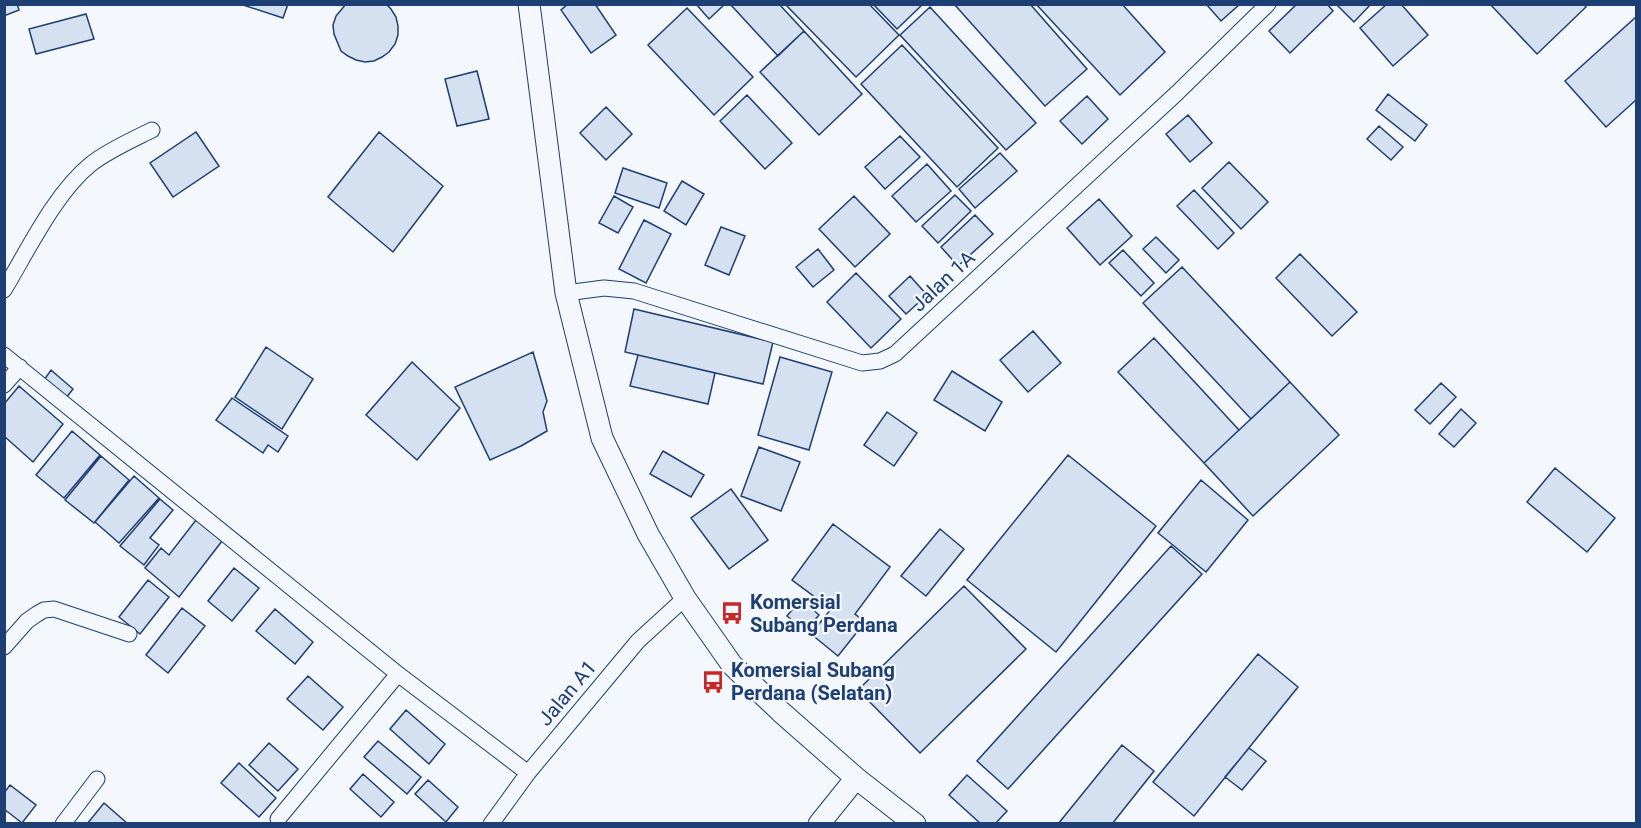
<svg xmlns="http://www.w3.org/2000/svg" width="1641" height="828" font-family="Roboto,sans-serif">
	<style>
		.building { fill: #d5e0f0; stroke: #1d3f73; stroke-width: 1.5 }
		.lines { fill: none; stroke-linecap: round; stroke-linejoin: round }
		.street-casing { stroke: #1d3f73; stroke-width: 17 }
		.secondary-casing { stroke: #1d3f73; stroke-width: 23 }
		.street { stroke: #f4f7fb; stroke-width: 15 }
		.secondary { stroke: #f4f7fb; stroke-width: 21 }
		.labels { text-anchor: middle; stroke-width: 4.5; stroke-linejoin: round; paint-order: stroke }
		.street-label { font-size: 20px; fill: #1d3f73; stroke: #f4f7fb }
		.poi-label { font-size: 20px; font-weight: bold; fill: #1d3f73; stroke: #f4f7fb; text-anchor: start }
	</style>
	<rect width="100%" height="100%" fill="#f4f7fb"/>
	<path class="building" d="M 4,4 L 17,4 L 19,10 L 4,16 Z
		M 240,4 L 288,4 L 283,18 Z
		M 346,4 L 386,4 L 391,9 L 396,17 L 398,26 L 398,35 L 395,44 L 389,52 L 382,57 L 374,61 L 365,62 L 356,60 L 348,56 L 341,51 L 334,34 L 333,25 L 336,16 Z
		M 568,4 L 595,4 L 616,35 L 591,53 L 561,10 Z
		M 696,4 L 725,4 L 709,19 Z
		M 730,4 L 779,4 L 804,31 L 778,56 Z
		M 785,4 L 869,4 L 899,35 L 856,77 Z
		M 873,4 L 923,4 L 897,29 Z
		M 954,4 L 1030,4 L 1087,69 L 1045,106 Z
		M 1036,4 L 1122,4 L 1165,52 L 1120,95 Z
		M 1206,4 L 1240,4 L 1221,21 Z
		M 1297,4 L 1327,4 L 1333,11 L 1290,53 L 1269,31 Z
		M 1336,4 L 1371,4 L 1354,22 Z
		M 1387,4 L 1401,4 L 1428,35 L 1393,66 L 1360,28 Z
		M 1490,4 L 1584,4 L 1586,7 L 1537,54 Z
		M 930,7 L 1036,123 L 1006,150 L 900,35 Z
		M 687,8 L 753,77 L 714,115 L 648,45 Z
		M 86,14 L 94,39 L 36,54 L 29,29 Z
		M 1636,17 L 1636,100 L 1606,127 L 1565,81 Z
		M 804,31 L 862,94 L 819,135 L 760,72 Z
		M 902,45 L 998,148 L 957,187 L 861,84 Z
		M 477,71 L 489,119 L 457,126 L 445,79 Z
		M 1388,94 L 1427,125 L 1415,141 L 1376,110 Z
		M 747,95 L 792,143 L 765,169 L 720,121 Z
		M 1087,96 L 1108,119 L 1082,144 L 1060,121 Z
		M 606,107 L 632,134 L 606,160 L 580,133 Z
		M 1188,115 L 1212,143 L 1190,162 L 1166,134 Z
		M 1379,126 L 1403,147 L 1391,160 L 1367,139 Z
		M 196,132 L 219,166 L 173,197 L 150,163 Z
		M 379,132 L 443,186 L 393,252 L 328,197 Z
		M 900,136 L 920,157 L 885,189 L 865,167 Z
		M 1000,153 L 1017,171 L 975,208 L 959,189 Z
		M 1229,162 L 1268,202 L 1241,229 L 1202,188 Z
		M 927,164 L 951,191 L 916,222 L 892,196 Z
		M 623,168 L 667,183 L 659,208 L 615,193 Z
		M 682,181 L 704,194 L 686,225 L 664,211 Z
		M 1194,190 L 1234,233 L 1218,249 L 1177,206 Z
		M 955,195 L 971,211 L 938,243 L 922,226 Z
		M 614,196 L 633,207 L 618,233 L 599,223 Z
		M 854,196 L 890,234 L 855,267 L 819,229 Z
		M 1099,199 L 1132,236 L 1100,265 L 1067,228 Z
		M 975,215 L 993,234 L 958,266 L 941,247 Z
		M 644,220 L 671,234 L 646,283 L 619,269 Z
		M 721,227 L 745,236 L 729,275 L 705,265 Z
		M 1156,237 L 1179,260 L 1166,273 L 1143,249 Z
		M 818,249 L 834,270 L 813,287 L 796,267 Z
		M 1123,250 L 1154,283 L 1141,296 L 1109,263 Z
		M 1300,254 L 1357,312 L 1332,336 L 1276,278 Z
		M 1182,267 L 1290,382 L 1251,419 L 1143,303 Z
		M 856,273 L 901,319 L 871,348 L 827,302 Z
		M 910,276 L 927,295 L 906,314 L 889,296 Z
		M 634,309 L 773,342 L 763,384 L 625,352 Z
		M 1033,331 L 1061,363 L 1028,392 L 1000,360 Z
		M 1154,338 L 1239,430 L 1204,463 L 1118,372 Z
		M 266,347 L 313,379 L 282,429 L 235,397 Z
		M 533,352 L 547,401 L 543,412 L 547,431 L 521,446 L 490,460 L 455,387 Z
		M 638,355 L 715,373 L 708,404 L 630,386 Z
		M 780,357 L 832,372 L 809,450 L 758,435 Z
		M 412,362 L 460,408 L 417,460 L 366,415 Z
		M 51,370 L 73,389 L 66,398 L 44,380 Z
		M 952,371 L 1002,402 L 985,431 L 934,400 Z
		M 1290,382 L 1339,435 L 1253,516 L 1204,463 Z
		M 1441,383 L 1456,397 L 1430,424 L 1415,410 Z
		M 19,386 L 63,424 L 33,462 L 4,436 L 4,404 Z
		M 232,398 L 288,436 L 278,452 L 268,445 L 263,453 L 216,420 Z
		M 1461,409 L 1476,423 L 1454,447 L 1439,434 Z
		M 887,412 L 917,433 L 894,466 L 864,445 Z
		M 72,431 L 100,455 L 64,498 L 36,475 Z
		M 759,447 L 800,462 L 781,511 L 741,496 Z
		M 663,451 L 704,475 L 691,497 L 650,474 Z
		M 1068,455 L 1156,526 L 1056,652 L 967,580 Z
		M 101,456 L 129,480 L 94,523 L 65,500 Z
		M 1555,468 L 1615,518 L 1587,552 L 1527,502 Z
		M 134,476 L 159,498 L 119,543 L 95,522 Z
		M 1201,480 L 1248,520 L 1206,572 L 1158,533 Z
		M 731,489 L 768,540 L 729,569 L 691,518 Z
		M 160,499 L 173,510 L 150,538 L 159,545 L 144,565 L 120,546 Z
		M 196,520 L 222,541 L 179,597 L 145,568 L 161,548 L 169,555 Z
		M 833,524 L 890,567 L 855,614 L 865,622 L 838,656 L 811,634 L 831,609 L 792,580 Z
		M 940,529 L 964,549 L 926,596 L 901,576 Z
		M 1171,546 L 1202,574 L 1008,789 L 977,761 Z
		M 234,568 L 259,588 L 232,621 L 208,601 Z
		M 148,580 L 169,597 L 140,634 L 119,617 Z
		M 964,586 L 1026,649 L 920,753 L 858,690 Z
		M 801,599 L 819,615 L 805,631 L 787,616 Z
		M 182,608 L 205,626 L 168,673 L 146,655 Z
		M 275,609 L 313,642 L 295,664 L 256,631 Z
		M 1258,654 L 1298,687 L 1194,816 L 1153,782 Z
		M 308,676 L 343,707 L 323,730 L 287,699 Z
		M 406,710 L 445,744 L 429,764 L 390,729 Z
		M 378,741 L 421,777 L 407,794 L 364,757 Z
		M 269,743 L 298,769 L 278,791 L 249,765 Z
		M 1122,745 L 1154,771 L 1112,824 L 1058,824 Z
		M 1249,748 L 1266,761 L 1242,790 L 1225,777 Z
		M 239,763 L 276,798 L 259,817 L 221,783 Z
		M 363,774 L 394,802 L 381,817 L 350,789 Z
		M 967,775 L 1007,811 L 995,824 L 981,824 L 949,795 Z
		M 428,780 L 458,807 L 446,822 L 415,794 Z
		M 10,785 L 36,805 L 22,823 L 4,809 L 4,793 Z
		M 104,803 L 128,824 L 87,824 Z"/>
	<g class="lines">
		<g class="street-casing">
			<path id="street" d="M 4,290 C 28,250 55,193 91,164 C 109,150 132,140 152,130
				M 566,293 L 604,288 L 634,291 L 862,363 L 880,361 L 895,354 L 1177,93 L 1268,4
				M 4,355 L 398,674 L 528,773
				M 4,385 L 20,367
				M 4,647 L 27,621 L 37,614 L 44,610 L 54,609 L 129,634
				M 278,819 L 398,674
				M 63,824 L 97,779
				M 491,824 L 528,773 L 638,641 L 685,598"/>
		</g>
		<g class="secondary-casing">
			<path id="secondary" d="M 529,4 L 566,293 L 602,438 L 648,534 L 685,598 L 732,665 L 781,712 L 856,778 L 915,824
				M 819,824 L 856,778"/>
		</g>
		<use href="#street" class="street"/>
		<use href="#secondary" class="secondary"/>
	</g>
	<defs>
		<g id="bus-bare" transform="scale(1.8)"><path d="M-5-6H5V4H4V6H2V4H-2V6H-4V4H-5ZM-3.5-4V0h7V-4ZM-3.5 1.2v1.5H-2V1.2ZM2 1.2v1.5H3.5V1.2Z" fill="#c62828" stroke="#f4f7fb" stroke-width="2.5" paint-order="stroke"/></g>
	</defs>
	<g fill-rule="evenodd">
		<use href="#bus-bare" x="732" y="613"/>
		<use href="#bus-bare" x="713" y="682"/>
	</g>
	<g class="labels">
		<g class="street-label">
			<text transform="translate(943 281) rotate(-43)" y="7">Jalan 1A</text>
			<text transform="translate(567 693) rotate(-50)" y="7">Jalan A1</text>
		</g>
		<g class="poi-label">
			<text x="750" y="609">Komersial<tspan x="750" dy="23">Subang Perdana</tspan></text>
			<text x="731" y="677">Komersial Subang<tspan x="731" dy="23">Perdana (Selatan)</tspan></text>
		</g>
	</g>
	<rect width="1641" height="828" fill="none" stroke="#1d3f73" stroke-width="12"/>
</svg>
